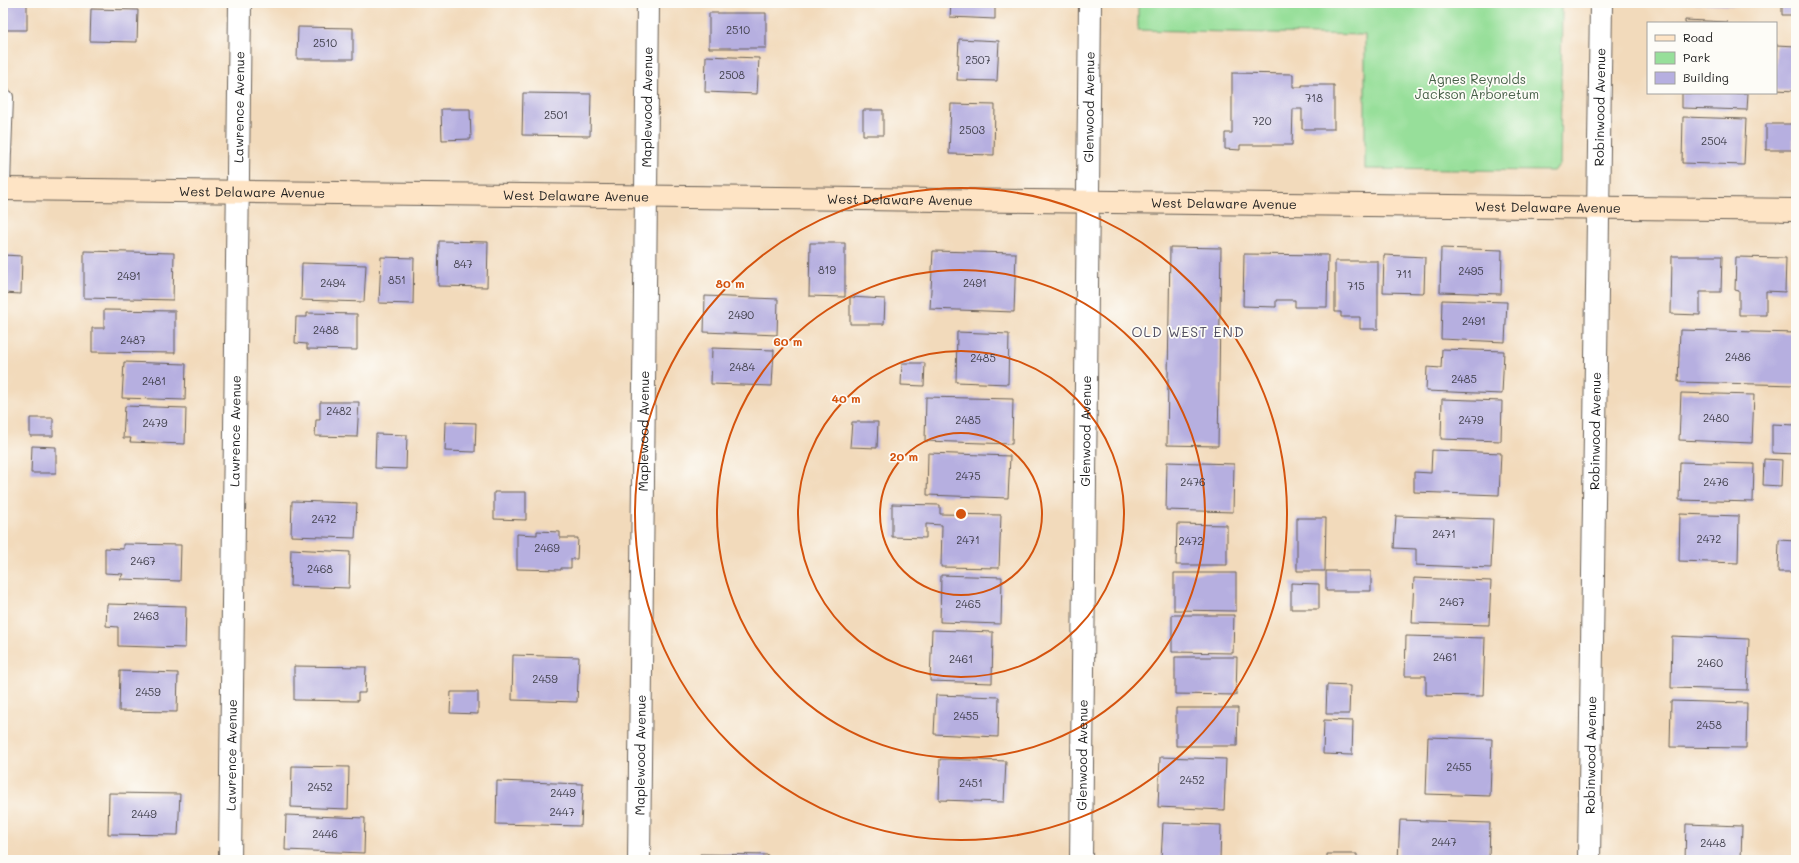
<svg xmlns="http://www.w3.org/2000/svg" width="1799" height="863" font-family="Mali,sans-serif">
	<style>
		.green { fill: #97df9a; stroke: #5a7e5b }
		.building { fill: #b6afe0 }
		.lines { fill: none; stroke-linecap: round; stroke-linejoin: round }
		.lane-casing { stroke: #675e54; stroke-width: 16 }
		.street-casing { stroke: #675e54; stroke-width: 24 }
		.secondary-casing { stroke: #675e54; stroke-width: 24 }
		.lane { stroke: #fff; stroke-width: 14 }
		.street { stroke: #fff; stroke-width: 22 }
		.secondary { stroke: #fee4c5; stroke-width: 22 }
		.ring { fill: none; stroke: #d4530e; stroke-width: 2 }
		.labels { text-anchor: middle; stroke-width: 3.5; stroke-linejoin: round; paint-order: stroke }
		.number-label { font-size: 11px; fill: #42414d }
		.park-label { font-size: 13px; fill: #476048; stroke: #fdfcf7 }
		.street-label { font-size: 13px; fill: #1c1c1c; stroke: #fdfcf7 }
		.neighbourhood-label { font-size: 14px; letter-spacing: 1px; fill: #524f61; stroke: #fdfcf7 }
		.centre { fill: #d4530e; stroke: #fdfcf7; stroke-width: 2 }
		.ring-label { font-size: 12px; text-anchor: middle; font-weight: bold; fill: #d4530e; stroke: #fdfcf7; stroke-width: 3.5; stroke-linejoin: round; paint-order: stroke }
	</style>
	<rect width="100%" height="100%" fill="#fdfcf7"/>
	<filter id="ink" filterUnits="userSpaceOnUse"><feTurbulence type="fractalNoise" baseFrequency=".025" numOctaves="2"/><feDisplacementMap in="SourceGraphic" scale="8" xChannelSelector="R" yChannelSelector="G"/><feConvolveMatrix kernelMatrix="1 2 1 2 8 2 1 2 1" color-interpolation-filters="sRGB"/></filter>
	<filter id="wash" filterUnits="userSpaceOnUse"><feTurbulence type="fractalNoise" baseFrequency=".012" numOctaves="4" result="noise"/><feDisplacementMap in="SourceGraphic" scale="16" xChannelSelector="R" yChannelSelector="G"/><feGaussianBlur stdDeviation="0.9" result="paint"/><feColorMatrix in="noise" values="0 0 0 0 0 0 0 0 0 0 0 0 0 0 0 0 0 1.4 0 .05"/><feComposite in="paint" operator="in"/></filter>
	<g filter="url(#wash)">
		<rect width="100%" height="100%" fill="#f2dabb"/>
		<path class="green" d="M 1138,3 L 1562,3 L 1560,165 L 1553,171 L 1365,169 L 1365,35 L 1138,30 Z"/>
		<g id="blocks">
			<path class="building" d="M 3,3 L 27,3 L 27,30 L 3,30 Z
				M 554,3 L 588,3 L 588,5 L 554,4 Z
				M 708,3 L 767,3 L 767,6 L 708,6 Z
				M 951,3 L 995,3 L 995,19 L 950,17 Z
				M 1694,3 L 1746,3 L 1746,6 L 1694,4 Z
				M 1782,3 L 1796,3 L 1796,15 L 1782,15 Z
				M 91,9 L 138,10 L 137,42 L 90,41 Z
				M 709,13 L 766,13 L 766,48 L 709,48 Z
				M 1685,20 L 1727,22 L 1727,23 L 1685,23 Z
				M 298,27 L 353,28 L 353,59 L 297,59 Z
				M 959,39 L 999,41 L 997,81 L 957,80 Z
				M 1776,45 L 1796,46 L 1796,91 L 1776,90 Z
				M 706,56 L 759,58 L 757,94 L 705,92 Z
				M 1232,73 L 1293,74 L 1293,87 L 1302,87 L 1302,85 L 1334,85 L 1334,129 L 1302,129 L 1302,109 L 1293,109 L 1292,145 L 1240,145 L 1240,150 L 1225,149 L 1225,133 L 1232,133 Z
				M 523,93 L 591,94 L 590,136 L 522,135 Z
				M 1682,93 L 1748,93 L 1747,110 L 1682,108 Z
				M 951,104 L 995,105 L 994,155 L 949,154 Z
				M 441,109 L 470,109 L 471,139 L 442,140 Z
				M 863,110 L 883,110 L 883,135 L 863,135 Z
				M 1683,117 L 1746,119 L 1744,165 L 1682,163 Z
				M 1766,124 L 1793,124 L 1793,150 L 1766,150 Z
				M 439,241 L 488,242 L 487,287 L 438,286 Z
				M 810,243 L 845,243 L 845,297 L 809,296 Z
				M 1170,247 L 1221,248 L 1218,446 L 1167,445 Z
				M 1441,248 L 1502,250 L 1501,294 L 1440,292 Z
				M 84,251 L 174,253 L 173,300 L 84,298 Z
				M 933,251 L 1016,253 L 1014,312 L 930,309 Z
				M 1244,254 L 1328,255 L 1327,307 L 1295,307 L 1295,300 L 1276,300 L 1276,307 L 1243,306 Z
				M 3,255 L 22,256 L 21,294 L 3,293 Z
				M 1384,255 L 1425,257 L 1424,293 L 1383,292 Z
				M 1672,256 L 1722,256 L 1721,292 L 1700,292 L 1700,315 L 1671,314 Z
				M 381,257 L 414,258 L 413,304 L 379,303 Z
				M 1736,257 L 1786,258 L 1785,292 L 1766,291 L 1766,315 L 1739,315 L 1739,291 L 1735,290 Z
				M 1335,261 L 1378,261 L 1378,329 L 1360,329 L 1360,317 L 1341,317 L 1341,312 L 1335,312 Z
				M 302,263 L 366,265 L 364,302 L 301,300 Z
				M 705,296 L 778,299 L 777,335 L 704,332 Z
				M 850,297 L 885,299 L 884,324 L 850,324 Z
				M 1442,300 L 1507,302 L 1505,342 L 1441,339 Z
				M 104,310 L 175,311 L 175,353 L 92,352 L 92,328 L 104,328 Z
				M 307,313 L 357,314 L 357,350 L 307,349 L 307,344 L 295,343 L 296,317 L 307,317 Z
				M 1680,330 L 1796,333 L 1796,385 L 1678,382 Z
				M 957,332 L 1009,334 L 1008,384 L 956,382 Z
				M 712,348 L 774,350 L 772,386 L 711,384 Z
				M 1442,349 L 1504,351 L 1502,394 L 1426,391 L 1427,367 L 1441,368 Z
				M 124,362 L 186,364 L 185,400 L 122,398 Z
				M 902,363 L 925,363 L 924,386 L 901,385 Z
				M 1681,393 L 1754,395 L 1752,443 L 1679,440 Z
				M 926,397 L 1013,399 L 1012,444 L 925,441 Z
				M 1442,399 L 1502,401 L 1501,441 L 1441,439 Z
				M 320,402 L 359,402 L 357,437 L 315,436 L 316,420 L 320,420 Z
				M 125,406 L 186,408 L 185,444 L 130,442 L 131,438 L 123,438 Z
				M 30,418 L 53,418 L 53,436 L 30,436 Z
				M 446,422 L 476,423 L 475,452 L 445,451 Z
				M 852,422 L 878,422 L 877,448 L 850,447 Z
				M 1772,424 L 1796,425 L 1796,454 L 1772,453 Z
				M 376,434 L 407,435 L 406,469 L 375,468 Z
				M 32,446 L 56,447 L 56,473 L 31,473 Z
				M 1432,450 L 1501,453 L 1499,495 L 1414,492 L 1414,472 L 1431,473 Z
				M 928,453 L 1010,456 L 1008,498 L 927,495 Z
				M 1764,459 L 1782,460 L 1781,486 L 1763,485 Z
				M 1167,462 L 1234,464 L 1233,512 L 1166,510 Z
				M 1680,462 L 1754,464 L 1753,502 L 1679,500 Z
				M 494,492 L 526,492 L 526,520 L 494,519 Z
				M 292,501 L 357,503 L 355,538 L 291,536 Z
				M 892,504 L 940,505 L 940,514 L 1001,515 L 999,568 L 941,567 L 942,525 L 926,524 L 926,538 L 892,537 Z
				M 1680,514 L 1739,516 L 1738,563 L 1679,561 Z
				M 1396,516 L 1493,519 L 1491,568 L 1416,565 L 1416,549 L 1394,548 Z
				M 1297,518 L 1326,518 L 1325,571 L 1297,571 Z
				M 1177,524 L 1227,525 L 1227,565 L 1176,565 Z
				M 537,531 L 560,532 L 560,538 L 578,538 L 577,559 L 571,559 L 571,568 L 561,568 L 561,570 L 517,569 L 517,534 L 537,535 Z
				M 1779,540 L 1796,541 L 1796,572 L 1778,572 Z
				M 123,544 L 181,545 L 180,581 L 120,579 L 123,574 L 105,573 L 105,548 L 123,549 Z
				M 291,549 L 350,552 L 349,588 L 290,586 Z
				M 1326,571 L 1371,571 L 1371,591 L 1326,591 Z
				M 1174,573 L 1236,573 L 1236,611 L 1174,610 Z
				M 941,575 L 1002,577 L 1001,624 L 940,622 Z
				M 1414,578 L 1491,581 L 1489,625 L 1412,623 Z
				M 1291,583 L 1319,584 L 1319,609 L 1291,609 Z
				M 107,604 L 186,606 L 185,648 L 118,646 L 118,627 L 106,626 Z
				M 1172,615 L 1234,615 L 1233,653 L 1172,652 Z
				M 932,630 L 993,632 L 992,683 L 930,681 Z
				M 1406,636 L 1485,638 L 1483,696 L 1426,695 L 1426,676 L 1405,676 Z
				M 1672,636 L 1749,639 L 1747,690 L 1671,688 Z
				M 513,655 L 579,657 L 577,702 L 512,700 Z
				M 1175,657 L 1237,657 L 1236,695 L 1175,694 Z
				M 294,666 L 366,667 L 365,693 L 358,693 L 358,701 L 294,700 Z
				M 120,671 L 178,673 L 177,712 L 119,711 Z
				M 1327,685 L 1350,686 L 1349,714 L 1326,714 Z
				M 451,692 L 478,692 L 478,714 L 450,713 Z
				M 936,695 L 999,697 L 998,737 L 934,734 Z
				M 1671,701 L 1747,703 L 1746,748 L 1670,747 Z
				M 1176,708 L 1238,708 L 1237,746 L 1176,746 Z
				M 1324,720 L 1353,721 L 1352,755 L 1323,754 Z
				M 1428,737 L 1492,739 L 1490,796 L 1426,794 Z
				M 1160,757 L 1226,759 L 1224,810 L 1158,807 Z
				M 940,759 L 1006,761 L 1004,802 L 939,800 Z
				M 292,766 L 349,767 L 348,809 L 291,807 Z
				M 497,781 L 583,784 L 581,826 L 496,824 Z
				M 109,793 L 180,794 L 178,835 L 108,834 Z
				M 286,815 L 365,818 L 364,853 L 285,850 Z
				M 1400,820 L 1490,823 L 1489,860 L 1398,860 Z
				M 1163,823 L 1221,825 L 1220,860 L 1161,860 Z
				M 1686,824 L 1742,826 L 1741,860 L 1685,860 Z
				M 700,854 L 768,855 L 767,860 L 700,860 Z
				M 1327,854 L 1357,854 L 1357,860 L 1327,860 Z"/>
		</g>
	</g>
	<g filter="url(#ink)">
		<use href="#blocks" fill-opacity="0" stroke="#675e54" stroke-width="1"/>
		<g class="lines">
			<g class="lane-casing">
				<path id="lane" d="M 3,97 L 6,97 L 4,153
					M 3,189 L 4,149"/>
			</g>
			<g class="street-casing">
				<g id="street">
					<path id="s1" d="M 230,860 L 240,3"/>
					<path id="s2" d="M 639,860 L 648,3"/>
					<path id="s3" d="M 1081,860 L 1090,3"/>
					<path id="s4" d="M 1589,860 L 1601,3"/>
				</g>
			</g>
			<g class="secondary-casing">
				<g id="secondary">
					<path id="s5" d="M 3,189 L 1796,210"/>
				</g>
			</g>
			<use href="#lane" class="lane"/>
			<use href="#street" class="street"/>
			<use href="#secondary" class="secondary"/>
		</g>
	</g>
	<g class="ring">
		<circle cx="961" cy="514" r="81"/>
		<circle cx="961" cy="514" r="163"/>
		<circle cx="961" cy="514" r="244"/>
		<circle cx="961" cy="514" r="326"/>
	</g>
	<g class="labels">
		<g class="number-label">
			<text x="738" y="34">2510</text>
			<text x="325" y="47">2510</text>
			<text x="978" y="64">2507</text>
			<text x="732" y="79">2508</text>
			<text x="1314" y="102">718</text>
			<text x="556" y="119">2501</text>
			<text x="1262" y="125">720</text>
			<text x="972" y="134">2503</text>
			<text x="1714" y="145">2504</text>
			<text x="463" y="268">847</text>
			<text x="827" y="274">819</text>
			<text x="1471" y="275">2495</text>
			<text x="1404" y="278">711</text>
			<text x="129" y="280">2491</text>
			<text x="397" y="284">851</text>
			<text x="333" y="287">2494</text>
			<text x="975" y="287">2491</text>
			<text x="1356" y="290">715</text>
			<text x="741" y="319">2490</text>
			<text x="1474" y="325">2491</text>
			<text x="326" y="334">2488</text>
			<text x="133" y="344">2487</text>
			<text x="1738" y="361">2486</text>
			<text x="983" y="362">2485</text>
			<text x="742" y="371">2484</text>
			<text x="1464" y="383">2485</text>
			<text x="154" y="385">2481</text>
			<text x="339" y="415">2482</text>
			<text x="1716" y="422">2480</text>
			<text x="968" y="424">2485</text>
			<text x="1471" y="424">2479</text>
			<text x="155" y="427">2479</text>
			<text x="968" y="480">2475</text>
			<text x="1193" y="486">2476</text>
			<text x="1716" y="486">2476</text>
			<text x="324" y="523">2472</text>
			<text x="1444" y="538">2471</text>
			<text x="1709" y="543">2472</text>
			<text x="968" y="544">2471</text>
			<text x="1191" y="545">2472</text>
			<text x="547" y="552">2469</text>
			<text x="143" y="565">2467</text>
			<text x="320" y="573">2468</text>
			<text x="1452" y="606">2467</text>
			<text x="968" y="608">2465</text>
			<text x="146" y="620">2463</text>
			<text x="1445" y="661">2461</text>
			<text x="961" y="663">2461</text>
			<text x="1710" y="667">2460</text>
			<text x="545" y="683">2459</text>
			<text x="148" y="696">2459</text>
			<text x="966" y="720">2455</text>
			<text x="1709" y="729">2458</text>
			<text x="1459" y="771">2455</text>
			<text x="1192" y="784">2452</text>
			<text x="971" y="787">2451</text>
			<text x="320" y="791">2452</text>
			<text x="563" y="797">2449</text>
			<text x="562" y="816">2447</text>
			<text x="144" y="818">2449</text>
			<text x="325" y="838">2446</text>
			<text x="1444" y="846">2447</text>
			<text x="1713" y="847">2448</text>
		</g>
		<g class="park-label">
			<text x="1477" y="84">Agnes Reynolds<tspan x="1477" dy="15">Jackson Arboretum</tspan></text>
		</g>
		<g class="street-label">
			<text dy="5" stroke="none"><textPath href="#s1" startOffset="753">Lawrence Avenue</textPath></text>
			<text dy="5" stroke="none"><textPath href="#s2" startOffset="753">Maplewood Avenue</textPath></text>
			<text dy="5" stroke="none"><textPath href="#s3" startOffset="753">Glenwood Avenue</textPath></text>
			<text dy="5" stroke="none"><textPath href="#s4" startOffset="753">Robinwood Avenue</textPath></text>
			<text dy="5" stroke="none"><textPath href="#s5" startOffset="249">West Delaware Avenue</textPath></text>
			<text dy="5" stroke="none"><textPath href="#s5" startOffset="573">West Delaware Avenue</textPath></text>
			<text dy="5" stroke="none"><textPath href="#s5" startOffset="897">West Delaware Avenue</textPath></text>
			<text dy="5" stroke="none"><textPath href="#s5" startOffset="1221">West Delaware Avenue</textPath></text>
			<text dy="5" stroke="none"><textPath href="#s5" startOffset="1545">West Delaware Avenue</textPath></text>
			<text dy="5" stroke="none"><textPath href="#s1" startOffset="429">Lawrence Avenue</textPath></text>
			<text dy="5" stroke="none"><textPath href="#s3" startOffset="429">Glenwood Avenue</textPath></text>
			<text dy="5" stroke="none"><textPath href="#s4" startOffset="429">Robinwood Avenue</textPath></text>
			<text dy="5" stroke="none"><textPath href="#s2" startOffset="429">Maplewood Avenue</textPath></text>
			<text dy="5" stroke="none"><textPath href="#s1" startOffset="105">Lawrence Avenue</textPath></text>
			<text dy="5" stroke="none"><textPath href="#s2" startOffset="105">Maplewood Avenue</textPath></text>
			<text dy="5" stroke="none"><textPath href="#s3" startOffset="105">Glenwood Avenue</textPath></text>
			<text dy="5" stroke="none"><textPath href="#s4" startOffset="105">Robinwood Avenue</textPath></text>
		</g>
		<g class="neighbourhood-label">
			<text x="1188" y="337">OLD WEST END</text>
		</g>
	</g>
	<circle cx="961" cy="514" r="6" class="centre"/>
	<g class="ring-label">
		<text x="730" y="288">80 m</text>
		<text x="788" y="346">60 m</text>
		<text x="846" y="403">40 m</text>
		<text x="904" y="461">20 m</text>
	</g>
	<rect width="1799" height="863" fill="none" stroke="#fdfcf7" stroke-width="16"/>
	<rect x="1647" y="22" width="130" height="72" fill="#fdfcf7" stroke="#a3a29f"/>
	<rect x="1655" y="35" width="20" height="6" fill="#fee4c5" stroke="#a3a29f"/>
	<text x="1683" y="42" font-size="12" fill="#1c1c1c">Road</text>
	<rect x="1655" y="52" width="20" height="12" fill="#97df9a" stroke="#a3a29f"/>
	<text x="1683" y="62" font-size="12" fill="#1c1c1c">Park</text>
	<rect x="1655" y="72" width="20" height="12" fill="#b6afe0" stroke="#a3a29f"/>
	<text x="1683" y="82" font-size="12" fill="#1c1c1c">Building</text>
</svg>
